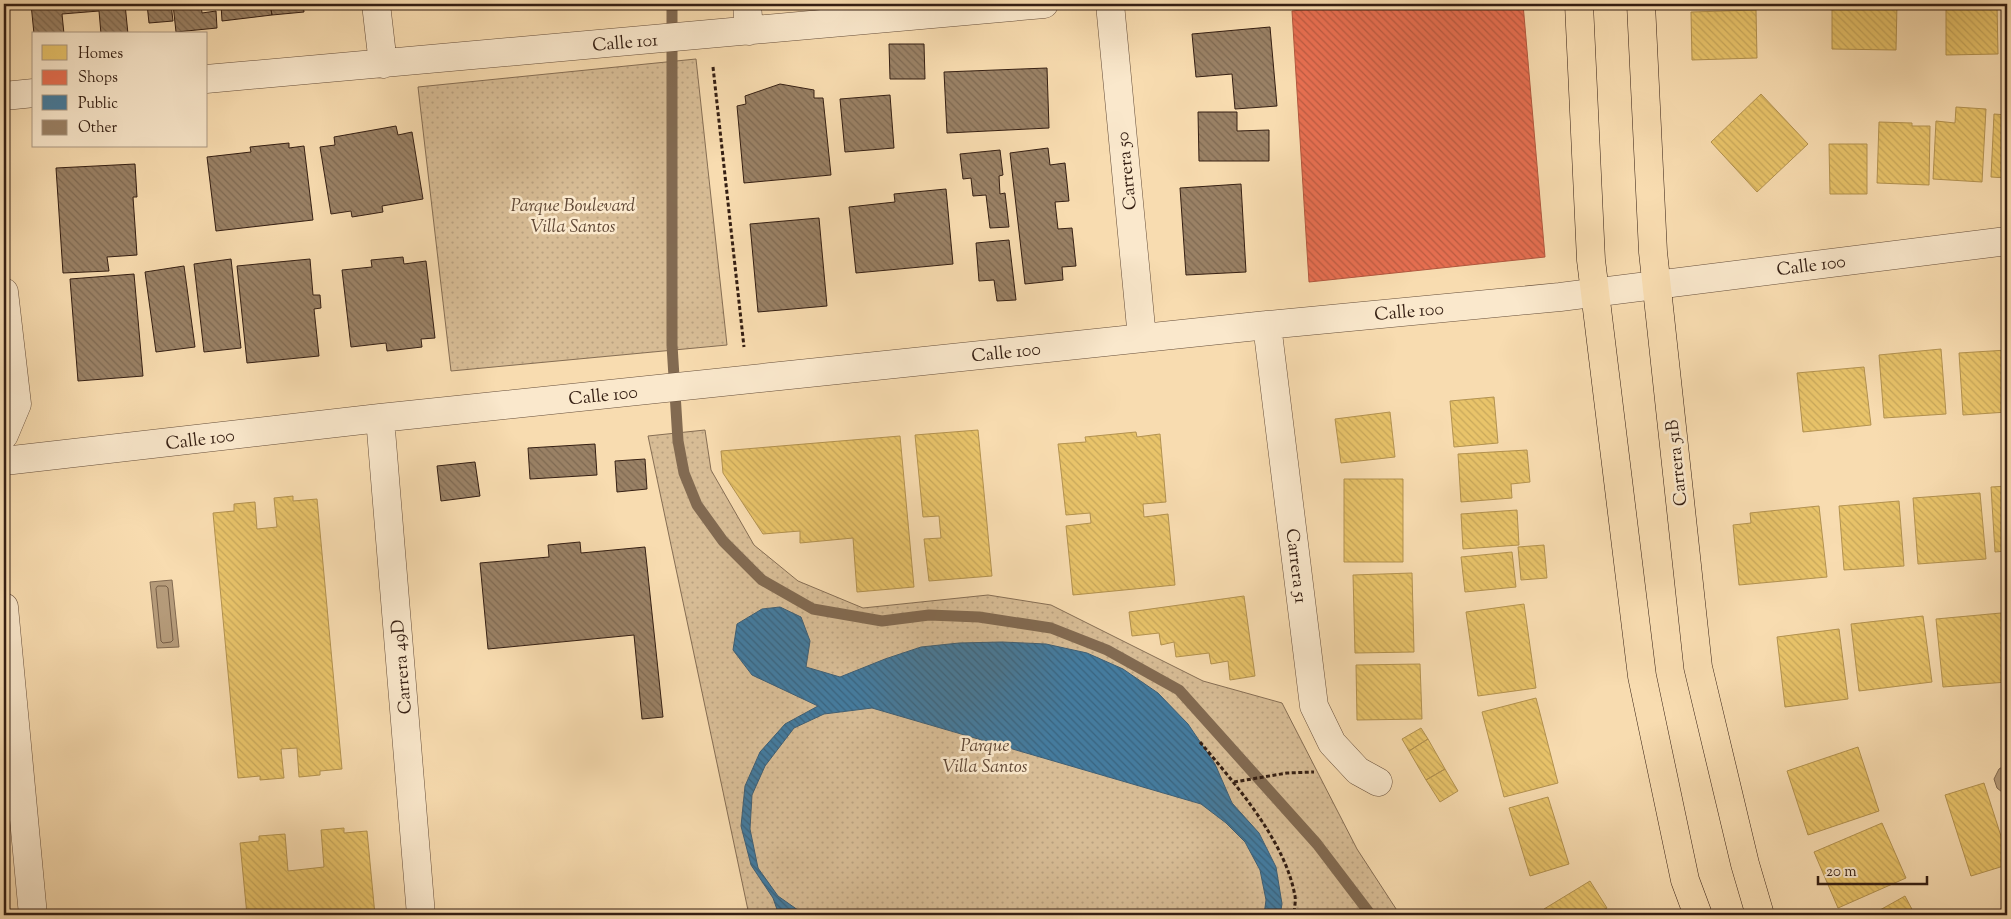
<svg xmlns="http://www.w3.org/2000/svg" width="2011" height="919" font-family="'Sorts Mill Goudy',serif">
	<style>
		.park { fill: url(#park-dots); stroke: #866e54 }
		.water { fill: #b69c7b; stroke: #826a51 }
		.homes { fill: url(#homes-back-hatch); stroke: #b39250 }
		.shops { fill: url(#shops-back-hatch); stroke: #b2573e }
		.public { fill: url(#public-back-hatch); stroke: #405f74 }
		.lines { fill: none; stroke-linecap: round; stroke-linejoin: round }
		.shore { stroke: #765e47; stroke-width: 1 }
		.stream { stroke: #826a51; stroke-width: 11 }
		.building { fill: url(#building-back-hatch); stroke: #351f13 }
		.minor-casing { stroke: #664e3a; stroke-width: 29 }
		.major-casing { stroke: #351f13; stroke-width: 29 }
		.path { stroke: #351f13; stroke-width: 3; stroke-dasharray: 4 2.5; stroke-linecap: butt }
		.minor { stroke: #fae8cc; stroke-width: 28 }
		.major { stroke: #f8dcb0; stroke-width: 28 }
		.labels { text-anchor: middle; stroke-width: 5; stroke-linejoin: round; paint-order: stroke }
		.street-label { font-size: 18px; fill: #351f13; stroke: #fae8cc }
		.park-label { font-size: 18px; font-style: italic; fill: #5e4634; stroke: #fae8cc }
	</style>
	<defs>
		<pattern id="park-dots" width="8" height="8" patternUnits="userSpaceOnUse" patternTransform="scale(1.25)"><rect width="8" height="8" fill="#d7bc95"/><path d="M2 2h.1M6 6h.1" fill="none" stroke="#b9a180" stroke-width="1.8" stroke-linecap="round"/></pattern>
		<pattern id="homes-back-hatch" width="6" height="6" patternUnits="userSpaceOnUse" patternTransform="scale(1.25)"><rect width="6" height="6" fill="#e9c46a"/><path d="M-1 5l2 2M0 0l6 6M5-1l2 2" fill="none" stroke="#c8a85b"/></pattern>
		<pattern id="shops-back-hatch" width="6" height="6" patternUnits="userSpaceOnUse" patternTransform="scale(1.25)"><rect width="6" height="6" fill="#e76f51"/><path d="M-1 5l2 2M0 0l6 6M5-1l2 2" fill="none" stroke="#bc5b42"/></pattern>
		<pattern id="public-back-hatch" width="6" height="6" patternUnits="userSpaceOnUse" patternTransform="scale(1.25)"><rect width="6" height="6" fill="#457b9d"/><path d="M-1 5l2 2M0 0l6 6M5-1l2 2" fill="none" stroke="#3a647f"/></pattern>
		<pattern id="building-back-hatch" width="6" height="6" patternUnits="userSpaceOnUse" patternTransform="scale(1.25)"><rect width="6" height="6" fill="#9a8165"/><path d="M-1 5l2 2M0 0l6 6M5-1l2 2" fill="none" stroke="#7e6952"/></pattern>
	</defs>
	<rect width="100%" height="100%" fill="#f8dcb0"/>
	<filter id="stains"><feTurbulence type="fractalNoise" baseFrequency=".004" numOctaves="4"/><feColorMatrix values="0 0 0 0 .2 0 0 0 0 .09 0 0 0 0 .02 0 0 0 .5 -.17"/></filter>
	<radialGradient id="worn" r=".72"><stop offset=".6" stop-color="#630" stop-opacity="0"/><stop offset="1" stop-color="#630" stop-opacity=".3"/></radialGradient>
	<path class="park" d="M 696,59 L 727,345 L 451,371 L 418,87 Z
		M 705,430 L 711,470 L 754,545 L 798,581 L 863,608 L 988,595 L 1051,605 L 1203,681 L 1282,703 L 1357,849 L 1400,915 L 749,915 L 648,436 Z"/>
	<path class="water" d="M 172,580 L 179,647 L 157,648 L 150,582 Z
		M 2007,764 L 2007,796 L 1997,788 L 1994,779 L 1999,769 Z"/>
	<path class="homes" d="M 1832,4 L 1897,4 L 1896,50 L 1832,49 Z
		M 1946,5 L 1997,5 L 1998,54 L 1946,55 Z
		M 1756,10 L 1757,58 L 1692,60 L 1691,12 Z
		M 1761,94 L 1808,144 L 1757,192 L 1711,142 Z
		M 1956,107 L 1986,109 L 1982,182 L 1933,179 L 1936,121 L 1955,123 Z
		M 1994,114 L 2007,115 L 2007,178 L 1991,177 Z
		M 1879,122 L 1912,123 L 1912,126 L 1930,126 L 1929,185 L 1877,183 Z
		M 1829,144 L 1867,144 L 1867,194 L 1830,194 Z
		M 1941,349 L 1946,414 L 1884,418 L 1879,355 Z
		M 2007,350 L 2007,412 L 1963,415 L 1959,353 Z
		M 1864,367 L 1871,425 L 1803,432 L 1797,373 Z
		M 1494,397 L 1498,443 L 1454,447 L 1450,401 Z
		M 1390,412 L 1395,457 L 1341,463 L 1335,419 Z
		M 978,430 L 992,576 L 929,581 L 924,539 L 941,538 L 939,516 L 923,517 L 915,435 Z
		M 1136,432 L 1137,437 L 1160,434 L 1166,502 L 1143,504 L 1144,517 L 1168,514 L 1175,585 L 1073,595 L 1066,526 L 1091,523 L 1090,513 L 1066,515 L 1058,444 L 1086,442 L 1085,437 Z
		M 900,436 L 914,587 L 857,592 L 853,538 L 800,543 L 800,531 L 763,534 L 723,473 L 721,451 Z
		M 1527,450 L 1530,482 L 1511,484 L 1512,498 L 1461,502 L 1458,454 Z
		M 1344,479 L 1403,479 L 1403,562 L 1344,562 Z
		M 2007,486 L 2007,551 L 1995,552 L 1991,487 Z
		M 1980,493 L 1986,559 L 1918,564 L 1913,498 Z
		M 293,496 L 293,501 L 317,499 L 342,769 L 320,771 L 320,775 L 299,777 L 297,748 L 281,749 L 284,778 L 260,780 L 260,776 L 238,778 L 213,513 L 234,511 L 234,504 L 255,502 L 257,529 L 277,527 L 274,498 Z
		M 1899,501 L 1904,566 L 1844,570 L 1839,506 Z
		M 1819,506 L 1827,577 L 1739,585 L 1733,525 L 1751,523 L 1750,513 Z
		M 1517,510 L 1519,545 L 1463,549 L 1461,514 Z
		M 1544,545 L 1547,578 L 1521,580 L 1518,547 Z
		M 1512,552 L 1516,587 L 1465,592 L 1461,557 Z
		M 1412,573 L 1414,652 L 1355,653 L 1353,575 Z
		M 1244,596 L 1255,676 L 1230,680 L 1228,661 L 1211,664 L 1209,653 L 1176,657 L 1174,642 L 1161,645 L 1159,633 L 1132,636 L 1129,612 Z
		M 1524,604 L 1536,688 L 1478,696 L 1466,612 Z
		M 2001,613 L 2007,682 L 1943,687 L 1936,619 Z
		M 1923,616 L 1932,682 L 1859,691 L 1851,624 Z
		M 1839,629 L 1848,699 L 1785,707 L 1777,637 Z
		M 1420,664 L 1422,719 L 1357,720 L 1356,665 Z
		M 1536,698 L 1558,783 L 1504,797 L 1482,712 Z
		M 1421,728 L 1428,739 L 1409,751 L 1402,739 Z
		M 1428,739 L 1445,769 L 1426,780 L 1409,751 Z
		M 1858,747 L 1879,811 L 1808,835 L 1787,771 Z
		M 1445,769 L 1458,791 L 1440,802 L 1426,780 Z
		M 1984,783 L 2007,855 L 2007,865 L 1971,876 L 1945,795 Z
		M 1548,797 L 1569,864 L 1530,876 L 1509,808 Z
		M 1882,823 L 1906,878 L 1838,908 L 1814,852 Z
		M 344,828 L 344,833 L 367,831 L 375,915 L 247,915 L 240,843 L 259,841 L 259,836 L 285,834 L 288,871 L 324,867 L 321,830 Z
		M 1590,881 L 1607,908 L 1595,915 L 1548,915 L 1544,909 Z
		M 1905,896 L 1915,915 L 1871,915 Z"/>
	<path class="shops" d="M 1357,4 L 1523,4 L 1545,257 L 1309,282 L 1292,11 Z"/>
	<path class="public" d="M 780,607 L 801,617 L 810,641 L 806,667 L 840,677 L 885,659 L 921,647 L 959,643 L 1002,642 L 1046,644 L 1087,653 L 1123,669 L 1158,693 L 1188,724 L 1215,764 L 1232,803 L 1259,833 L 1276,867 L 1282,904 L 1280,915 L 1264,915 L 1266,900 L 1260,870 L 1245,842 L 1226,823 L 1201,804 L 872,708 L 824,714 L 794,728 L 765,766 L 752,795 L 750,829 L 758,868 L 778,896 L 805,915 L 779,915 L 773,898 L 751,865 L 741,826 L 745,786 L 760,752 L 785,724 L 818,706 L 752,675 L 733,650 L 737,624 L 762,609 Z"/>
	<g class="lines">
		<path class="shore" d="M 158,586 L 166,586 L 168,588 L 173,640 L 171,642 L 163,643 L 161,641 L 156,589 Z"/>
		<path class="stream" d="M 672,4 L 672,345 L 678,441 L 684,473 L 697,505 L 723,541 L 762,580 L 813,609 L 882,621 L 929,615 L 979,617 L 1051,628 L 1107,650 L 1179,690 L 1317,844 L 1371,915"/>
	</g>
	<path class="building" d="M 31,4 L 125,4 L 128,34 L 101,34 L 99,11 L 62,14 L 64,34 L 34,34 Z
		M 147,4 L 171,4 L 173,21 L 149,23 Z
		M 173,4 L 201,4 L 202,13 L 216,11 L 217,28 L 176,32 Z
		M 221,4 L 270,4 L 272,15 L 222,21 Z
		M 270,4 L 303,4 L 304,12 L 272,15 Z
		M 1270,27 L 1277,106 L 1235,109 L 1232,74 L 1196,77 L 1192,34 Z
		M 889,44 L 924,44 L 925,79 L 890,79 Z
		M 1047,68 L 1049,128 L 947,133 L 944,72 Z
		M 780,84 L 814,90 L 814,98 L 823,98 L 831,175 L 744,183 L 737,106 L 746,104 L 745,96 Z
		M 890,95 L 894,148 L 845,152 L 840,99 Z
		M 1198,112 L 1237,112 L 1237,131 L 1269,130 L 1269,161 L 1199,161 Z
		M 396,126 L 398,135 L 412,132 L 423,199 L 382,206 L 383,212 L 352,217 L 351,211 L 331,214 L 320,147 L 335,145 L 334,137 Z
		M 289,143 L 289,148 L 304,146 L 313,220 L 216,231 L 207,157 L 251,152 L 250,147 Z
		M 1048,148 L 1050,165 L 1065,163 L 1069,201 L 1055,202 L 1058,229 L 1072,228 L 1076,266 L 1062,267 L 1063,280 L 1025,284 L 1010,153 Z
		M 1000,150 L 1003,175 L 999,176 L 1000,194 L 1005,193 L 1009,227 L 990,228 L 986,195 L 973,196 L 971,178 L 963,179 L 960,154 Z
		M 135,164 L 137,197 L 133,197 L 137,255 L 107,257 L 109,271 L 63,273 L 56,168 Z
		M 1241,184 L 1246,272 L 1186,275 L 1180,188 Z
		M 946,189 L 953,264 L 856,273 L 849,207 L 895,202 L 894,194 Z
		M 819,218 L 827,306 L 758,312 L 750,224 Z
		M 1009,240 L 1016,300 L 997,301 L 994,280 L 979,281 L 976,243 Z
		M 403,257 L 404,264 L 426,261 L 435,338 L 421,339 L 422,347 L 387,351 L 386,343 L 351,347 L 342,270 L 372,267 L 371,260 Z
		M 231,259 L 241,348 L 204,352 L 194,264 Z
		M 310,259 L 313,295 L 320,295 L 321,308 L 314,309 L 319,356 L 247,363 L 237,266 Z
		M 184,266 L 195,347 L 156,352 L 145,272 Z
		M 134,274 L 143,376 L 78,381 L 70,279 Z
		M 595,444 L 597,475 L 530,479 L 528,448 Z
		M 645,459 L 647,489 L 617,492 L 615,461 Z
		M 475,462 L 480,496 L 441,501 L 437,466 Z
		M 580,542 L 581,553 L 645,547 L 663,717 L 642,719 L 634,635 L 488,649 L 480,563 L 549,557 L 548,545 Z"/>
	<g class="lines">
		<g class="minor-casing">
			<path id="minor" d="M 376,4 L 383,64
				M 747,4 L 749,31
				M 1110,4 L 1142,338
				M 206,79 L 1044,4
				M 4,96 L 34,93
				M 4,292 L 17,404 L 4,435
				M 1267,325 L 1314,706 L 1332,743 L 1358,771 L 1378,782
				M 380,418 L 421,915
				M 4,461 L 380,418 L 1267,325 L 1560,297 L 2007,241
				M 4,607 L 33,915"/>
		</g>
		<g class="major-casing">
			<path id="major" d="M 1579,4 L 1591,260 L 1642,676 L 1685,880 L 1698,915
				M 1641,4 L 1653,252 L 1698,667 L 1745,864 L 1760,915"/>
		</g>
		<path class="path" d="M 713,67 L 744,347
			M 1200,742 C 1235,784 1285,840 1295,896 C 1296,902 1294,909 1294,915
			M 1234,782 L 1287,773 L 1314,772"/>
		<use href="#minor" class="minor"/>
		<use href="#major" class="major"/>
	</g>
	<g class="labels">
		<g class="street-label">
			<text transform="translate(625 42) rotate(-5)" y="6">Calle 101</text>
			<text transform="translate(1126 171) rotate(-96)" y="6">Carrera 50</text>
			<text transform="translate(1811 265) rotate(-7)" y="6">Calle 100</text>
			<text transform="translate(1409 311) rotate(-5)" y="6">Calle 100</text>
			<text transform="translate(1006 352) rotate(-6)" y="6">Calle 100</text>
			<text transform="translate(603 395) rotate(-6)" y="6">Calle 100</text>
			<text transform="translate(200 439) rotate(-7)" y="6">Calle 100</text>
			<text transform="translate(1676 463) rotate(-96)" y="6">Carrera 51B</text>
			<text transform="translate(1297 566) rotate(83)" y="6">Carrera 51</text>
			<text transform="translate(401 667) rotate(-95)" y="6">Carrera 49D</text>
		</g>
		<g class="park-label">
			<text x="573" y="211">Parque Boulevard<tspan x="573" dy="21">Villa Santos</tspan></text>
			<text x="985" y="751">Parque<tspan x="985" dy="21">Villa Santos</tspan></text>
		</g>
	</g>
	<rect width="2011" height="919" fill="none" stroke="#f8dcb0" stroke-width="20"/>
	<rect x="5" y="5" width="2001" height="909" fill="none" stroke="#351f13" stroke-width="2.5"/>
	<rect x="10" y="10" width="1991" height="899" fill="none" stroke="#351f13"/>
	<rect x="32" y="32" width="175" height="115" fill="#fae8cc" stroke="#ab9882"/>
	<rect x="42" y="45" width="25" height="15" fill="#e9c46a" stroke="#ab9882"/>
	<text x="78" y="58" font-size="15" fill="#351f13">Homes</text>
	<rect x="42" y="70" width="25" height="15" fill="#e76f51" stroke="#ab9882"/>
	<text x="78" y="82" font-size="15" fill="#351f13">Shops</text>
	<rect x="42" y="95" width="25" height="15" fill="#457b9d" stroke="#ab9882"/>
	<text x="78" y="108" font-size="15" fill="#351f13">Public</text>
	<rect x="42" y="120" width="25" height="15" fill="#9a8165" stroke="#ab9882"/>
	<text x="78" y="132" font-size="15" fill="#351f13">Other</text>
	<path d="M1818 876v8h109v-8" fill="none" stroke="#351f13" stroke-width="2.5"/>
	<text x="1826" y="876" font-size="15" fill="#351f13" stroke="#fae8cc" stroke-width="4" paint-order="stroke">20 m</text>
	<rect width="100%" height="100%" filter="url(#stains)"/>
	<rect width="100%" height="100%" fill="url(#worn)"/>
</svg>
